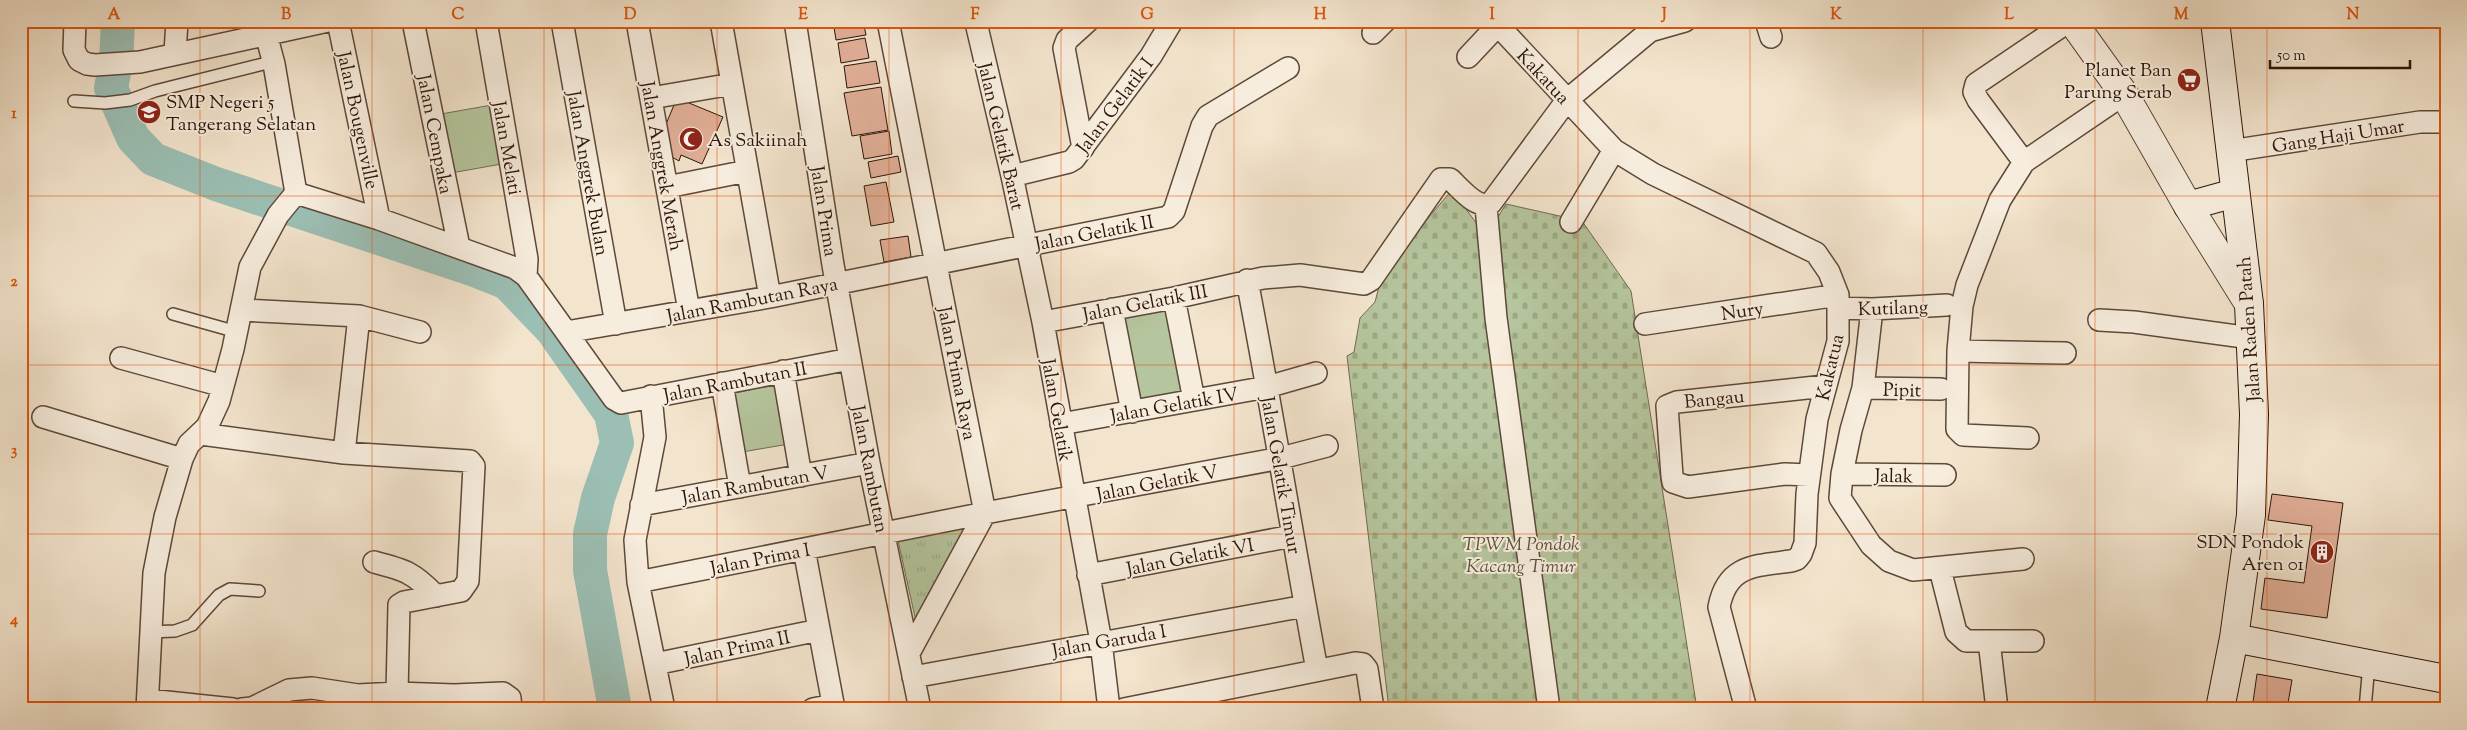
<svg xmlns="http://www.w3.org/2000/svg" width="2467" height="730" font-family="'Sorts Mill Goudy',serif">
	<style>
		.grass { fill: url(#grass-tufts); stroke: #706c52 }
		.cemetery { fill: url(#cemetery-stones); stroke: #706c52 }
		.pitch { fill: #b5c59d; stroke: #706c52 }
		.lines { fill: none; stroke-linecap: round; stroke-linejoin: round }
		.river { stroke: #9bbfb4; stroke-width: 34 }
		.building { fill: #e1af98; stroke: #2c1408 }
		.service-casing { stroke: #5e4839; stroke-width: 14 }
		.minor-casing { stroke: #5e4839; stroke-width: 24 }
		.tertiary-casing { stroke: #5e4839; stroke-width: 30 }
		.secondary-casing { stroke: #2c1408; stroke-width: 30 }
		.service { stroke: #f7edde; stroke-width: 11 }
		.minor { stroke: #f7edde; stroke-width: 21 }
		.tertiary { stroke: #f7edde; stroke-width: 28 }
		.secondary { stroke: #f7edde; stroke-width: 28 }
		.grid { fill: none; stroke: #df560c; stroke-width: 1; stroke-opacity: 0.55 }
		.labels { text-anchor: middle; stroke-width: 4; stroke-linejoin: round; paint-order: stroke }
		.poi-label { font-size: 19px; fill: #2c1408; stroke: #f7edde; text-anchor: end }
		.street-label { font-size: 19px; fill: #2c1408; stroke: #f7edde }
		.park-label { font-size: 19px; font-style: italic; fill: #5c523c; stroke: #f7edde }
		.neatline { fill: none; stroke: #df560c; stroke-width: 2 }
		.grid-label { font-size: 16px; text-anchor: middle; font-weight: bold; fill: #df560c }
	</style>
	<defs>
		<pattern id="grass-tufts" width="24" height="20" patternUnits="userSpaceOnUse" patternTransform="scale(1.25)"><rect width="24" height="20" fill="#b5c59d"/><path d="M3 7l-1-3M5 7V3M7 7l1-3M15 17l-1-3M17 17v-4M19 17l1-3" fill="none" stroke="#9ca886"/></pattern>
		<pattern id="cemetery-stones" width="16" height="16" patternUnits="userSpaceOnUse" patternTransform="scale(1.25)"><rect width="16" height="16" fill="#b5c59d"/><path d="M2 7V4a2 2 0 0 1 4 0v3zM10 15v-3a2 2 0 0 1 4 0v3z" fill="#9ca886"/></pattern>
	</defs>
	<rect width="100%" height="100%" fill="#f3e4cd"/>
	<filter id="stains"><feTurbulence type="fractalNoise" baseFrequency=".004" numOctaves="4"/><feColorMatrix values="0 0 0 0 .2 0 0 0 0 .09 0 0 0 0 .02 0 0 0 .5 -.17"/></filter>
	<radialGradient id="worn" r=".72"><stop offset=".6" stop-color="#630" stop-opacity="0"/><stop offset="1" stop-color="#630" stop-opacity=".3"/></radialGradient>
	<path class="grass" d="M 978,520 L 919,635 L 897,536 Z"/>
	<path class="cemetery" d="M 1452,190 L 1477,224 L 1493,225 L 1506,204 L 1582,221 L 1631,291 L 1697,709 L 1389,709 L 1347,356 L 1354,352 L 1360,318 L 1375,302 L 1383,271 Z"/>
	<path class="pitch" d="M 503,103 L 513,162 L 451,173 L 441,114 Z
		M 1168,306 L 1187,396 L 1137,405 L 1121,314 Z
		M 777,384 L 789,444 L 742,452 L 731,394 Z"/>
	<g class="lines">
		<path class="river" d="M 118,21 L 116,63 L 111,88 L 133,138 L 153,159 L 216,184 L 472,269 L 507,283 L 552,330 L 611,414 L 617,443 L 598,498 L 590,534 L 590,570 L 615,709"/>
	</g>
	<path class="building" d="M 833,21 L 863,21 L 866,35 L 836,40 Z
		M 865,38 L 869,58 L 841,63 L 838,43 Z
		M 876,61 L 880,83 L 847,88 L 844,66 Z
		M 881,87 L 888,130 L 852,136 L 844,93 Z
		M 677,98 L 723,117 L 702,164 L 681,155 L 679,161 L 672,157 L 666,124 Z
		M 889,131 L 892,154 L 864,159 L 860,136 Z
		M 898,156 L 901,172 L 871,178 L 868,162 Z
		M 886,182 L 894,222 L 871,226 L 864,186 Z
		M 908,236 L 911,257 L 884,262 L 880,240 Z
		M 2272,494 L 2343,503 L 2327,618 L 2261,609 L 2265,578 L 2304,583 L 2312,526 L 2268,520 Z
		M 2257,674 L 2292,680 L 2287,709 L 2252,709 Z"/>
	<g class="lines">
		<g class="service-casing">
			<path id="service" d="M 74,101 L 105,103 L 130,100 L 155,91 L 263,64 L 274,64
				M 173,314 L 237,332
				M 149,632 L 175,631 L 192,625 L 219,595 L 230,589 L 259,591
				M 2365,709 L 2369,664"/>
		</g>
		<g class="minor-casing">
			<path id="minor" d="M 75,21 L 74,50 L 79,60 L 87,64 L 95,65 L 140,62 L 328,21
				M 338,21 L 379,219
				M 413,21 L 459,247
				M 486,21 L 527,259 L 526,276
				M 562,21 L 616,324
				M 637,21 L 689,311
				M 721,21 L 770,297
				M 795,21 L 833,265 L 869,463 L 920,709
				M 888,21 L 985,513 L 909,653
				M 1494,21 L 1614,150 L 1653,174 L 1816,253 L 1829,272 L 1838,295 L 1838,341 L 1817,419 L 1807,494 L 1805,543 L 1801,554 L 1797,559 L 1791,561 C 1754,566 1727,565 1719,607 L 1746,709
				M 1766,21 L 1771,37
				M 977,27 L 1012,176 L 1043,322 L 1101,642 L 1109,709
				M 1373,33 L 1385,21
				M 266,34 L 274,64 L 296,193
				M 175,53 L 177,21
				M 1468,57 L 1498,25
				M 651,98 L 732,84
				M 1083,148 L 1064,48 L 1067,40 L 1088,21
				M 2230,151 L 2420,122 L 2446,122
				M 2024,162 L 1978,100 L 1974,92 L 1976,84 L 2069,21
				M 1012,176 L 1069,162 L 1074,159 L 1151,56 L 1172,21
				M 667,187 L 747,171
				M 296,193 L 379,219 L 515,268 L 526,276 L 614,399 L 621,403 L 850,359
				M 1486,206 L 1496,318 L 1549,709
				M 1571,222 L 1614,150
				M 1247,280 C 1272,410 1293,540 1317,670
				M 1174,298 L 1194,400
				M 1839,308 L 1872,309 L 1947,305
				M 1112,309 L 1132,412
				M 1872,309 L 1863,388 L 1851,430 L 1842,474 L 1840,498 L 1871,545 L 1889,561 L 1913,570 L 2023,559
				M 242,310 L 359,316 L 420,332
				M 2099,320 L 2134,322 L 2251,338
				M 1043,322 L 1174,298 L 1263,278 L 1300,275 L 1364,284 L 1371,280 L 1441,179 L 1450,179 C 1460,188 1477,210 1491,203 L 1567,100 L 1650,31 L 1685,21
				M 1645,324 L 1838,295
				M 566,332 L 770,297 L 1168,217 L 1174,211 L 1202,126 L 1208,116 L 1288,68
				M 1958,351 L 2065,353
				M 121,358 L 223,386
				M 783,371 L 801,476
				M 722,383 L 740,487
				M 1863,388 L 1941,389
				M 651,396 L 655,437 L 635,540 L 638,582 L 664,709
				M 43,417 L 182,459
				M 1061,424 L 1267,387 L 1316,373
				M 201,434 L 344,453 L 470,461 L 474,466 L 468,581 L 461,591 L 404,602 L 399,605 L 397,693
				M 2028,438 L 1963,435 L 1957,429 L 1958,351 L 1962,306 L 1967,285 L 2000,200 L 2024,162 L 2124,94
				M 344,453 L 359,316
				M 1842,474 L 1945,475
				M 1809,475 L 1785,474 L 1688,487 L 1673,482 L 1672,476 L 1667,406 L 1677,402 L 1825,386
				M 641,505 L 869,463
				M 804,549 L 834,709
				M 374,562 C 405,570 413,572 436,596
				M 1940,569 L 1956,632 L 1966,641 L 2033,641
				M 1088,575 L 1292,536
				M 638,582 L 985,513 L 1281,458 L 1327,446
				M 1989,641 L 1997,709
				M 655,664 L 819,630
				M 913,677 L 1305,606
				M 148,700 L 233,709
				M 147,709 L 154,573 L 165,517 L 182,459 L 189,444 L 207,427 L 219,401 L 233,349 L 250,267 L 278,215 L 296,193
				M 242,709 L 252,708 L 289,690 L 312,688 L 358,695 L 397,693 L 454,695 L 503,693 L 510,698 L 511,709
				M 813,709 L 833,705
				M 1124,709 L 1355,663 L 1363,664 L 1367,669 L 1373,709"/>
		</g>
		<g class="tertiary-casing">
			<path id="tertiary" d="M 2072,21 L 2124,94 L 2188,206 L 2249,304"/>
		</g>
		<g class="secondary-casing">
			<path id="secondary" d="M 2215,21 L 2249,304 L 2254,414 L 2251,515 L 2234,638 L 2220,709
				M 2188,206 L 2235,193
				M 2234,638 L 2446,679"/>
		</g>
		<use href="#service" class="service"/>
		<use href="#minor" class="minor"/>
		<use href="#tertiary" class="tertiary"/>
		<use href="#secondary" class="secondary"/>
	</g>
	<path class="grid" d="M 200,21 L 200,709M 372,21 L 372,709M 544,21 L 544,709M 717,21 L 717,709M 889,21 L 889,709M 1061,21 L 1061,709M 1234,21 L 1234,709M 1406,21 L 1406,709M 1578,21 L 1578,709M 1750,21 L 1750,709M 1923,21 L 1923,709M 2095,21 L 2095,709M 2267,21 L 2267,709M 21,196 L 2446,196M 21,365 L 2446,365M 21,534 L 2446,534"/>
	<defs>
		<g id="supermarket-disc" transform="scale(1.25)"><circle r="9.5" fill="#8f2418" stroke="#f7edde"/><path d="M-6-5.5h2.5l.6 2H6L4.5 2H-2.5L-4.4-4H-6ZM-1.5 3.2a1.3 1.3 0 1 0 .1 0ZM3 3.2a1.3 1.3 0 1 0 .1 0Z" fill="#fff"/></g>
		<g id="school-disc" transform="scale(1.25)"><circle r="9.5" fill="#8f2418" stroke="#f7edde"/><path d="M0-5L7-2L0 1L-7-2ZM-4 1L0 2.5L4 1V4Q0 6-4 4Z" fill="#fff"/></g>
		<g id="mosque-disc" transform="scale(1.25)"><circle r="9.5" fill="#8f2418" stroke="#f7edde"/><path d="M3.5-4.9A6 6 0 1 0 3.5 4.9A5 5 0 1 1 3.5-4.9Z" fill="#fff"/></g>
		<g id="building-disc" transform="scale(1.25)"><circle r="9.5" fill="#8f2418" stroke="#f7edde"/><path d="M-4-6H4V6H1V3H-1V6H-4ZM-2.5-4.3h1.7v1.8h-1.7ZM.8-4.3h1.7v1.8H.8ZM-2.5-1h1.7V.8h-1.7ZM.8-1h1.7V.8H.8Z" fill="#fff"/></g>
	</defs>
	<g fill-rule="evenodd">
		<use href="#supermarket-disc" x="2189" y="80"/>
		<use href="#school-disc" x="149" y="112"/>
		<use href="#mosque-disc" x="691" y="139"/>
		<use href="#building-disc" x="2322" y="552"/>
	</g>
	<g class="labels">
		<g class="poi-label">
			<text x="2172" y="76">Planet Ban<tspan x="2172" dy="22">Parung Serab</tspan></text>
			<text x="166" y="108" text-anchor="start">SMP Negeri 5<tspan x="166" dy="22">Tangerang Selatan</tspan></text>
			<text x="708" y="146" text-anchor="start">As Sakiinah</text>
			<text x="2304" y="548">SDN Pondok<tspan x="2304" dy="22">Aren 01</tspan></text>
		</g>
		<g class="street-label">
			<text transform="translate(1544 76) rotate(47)" y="7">Kakatua</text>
			<text transform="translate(1114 105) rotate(-53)" y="7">Jalan Gelatik I</text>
			<text transform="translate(359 120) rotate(78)" y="7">Jalan Bougenville</text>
			<text transform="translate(436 134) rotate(79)" y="7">Jalan Cempaka</text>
			<text transform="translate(2338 135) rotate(-9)" y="7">Gang Haji Umar</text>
			<text transform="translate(1002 136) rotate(77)" y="7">Jalan Gelatik Barat</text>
			<text transform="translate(508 148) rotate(80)" y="7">Jalan Melati</text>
			<text transform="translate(663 166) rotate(80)" y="7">Jalan Anggrek Merah</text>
			<text transform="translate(589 173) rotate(80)" y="7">Jalan Anggrek Bulan</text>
			<text transform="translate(825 211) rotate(81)" y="7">Jalan Prima</text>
			<text transform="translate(1094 232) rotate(-11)" y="7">Jalan Gelatik II</text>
			<text transform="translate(752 299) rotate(-11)" y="7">Jalan Rambutan Raya</text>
			<text transform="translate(1145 302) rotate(-11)" y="7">Jalan Gelatik III</text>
			<text transform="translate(1893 307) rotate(-2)" y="7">Kutilang</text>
			<text transform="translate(1742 310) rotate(-8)" y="7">Nury</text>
			<text transform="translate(2248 329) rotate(-94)" y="7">Jalan Raden Patah</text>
			<text transform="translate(1829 367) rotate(-77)" y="7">Kakatua</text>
			<text transform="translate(958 373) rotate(79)" y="7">Jalan Prima Raya</text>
			<text transform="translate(735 381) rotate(-11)" y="7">Jalan Rambutan II</text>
			<text transform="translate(1902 389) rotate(1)" y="7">Pipit</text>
			<text transform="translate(1714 398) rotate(-6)" y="7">Bangau</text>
			<text transform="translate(1174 404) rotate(-10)" y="7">Jalan Gelatik IV</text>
			<text transform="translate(1058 410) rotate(80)" y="7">Jalan Gelatik</text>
			<text transform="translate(871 469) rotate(79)" y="7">Jalan Rambutan</text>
			<text transform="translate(1282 475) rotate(80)" y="7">Jalan Gelatik Timur</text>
			<text transform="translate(1894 475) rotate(1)" y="7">Jalak</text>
			<text transform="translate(1157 482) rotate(-11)" y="7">Jalan Gelatik V</text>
			<text transform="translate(755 484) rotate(-10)" y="7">Jalan Rambutan V</text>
			<text transform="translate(1190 556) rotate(-11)" y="7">Jalan Gelatik VI</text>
			<text transform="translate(760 558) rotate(-11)" y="7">Jalan Prima I</text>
			<text transform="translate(1109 640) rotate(-10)" y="7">Jalan Garuda I</text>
			<text transform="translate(737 647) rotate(-12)" y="7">Jalan Prima II</text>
		</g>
		<g class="park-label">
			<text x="1521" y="550">TPWM Pondok<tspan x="1521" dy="22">Kacang Timur</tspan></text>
		</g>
	</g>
	<rect width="2467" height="730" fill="none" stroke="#f3e4cd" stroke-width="55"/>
	<path d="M2270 60v8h140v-8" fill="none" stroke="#2c1408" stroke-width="2.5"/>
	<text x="2277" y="60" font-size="15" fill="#2c1408" stroke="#f7edde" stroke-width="4" paint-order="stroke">50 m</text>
	<rect x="28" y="28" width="2412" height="674" class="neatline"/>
	<g class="grid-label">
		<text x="114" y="19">A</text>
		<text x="286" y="19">B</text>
		<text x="458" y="19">C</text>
		<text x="630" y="19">D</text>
		<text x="803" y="19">E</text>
		<text x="975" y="19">F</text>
		<text x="1147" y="19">G</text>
		<text x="1320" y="19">H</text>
		<text x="1492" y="19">I</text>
		<text x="1664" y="19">J</text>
		<text x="1836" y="19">K</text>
		<text x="2009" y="19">L</text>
		<text x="2181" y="19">M</text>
		<text x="2353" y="19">N</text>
		<text x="14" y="118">1</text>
		<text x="14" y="286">2</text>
		<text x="14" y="455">3</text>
		<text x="14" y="624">4</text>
	</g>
	<rect width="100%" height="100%" filter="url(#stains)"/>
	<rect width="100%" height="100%" fill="url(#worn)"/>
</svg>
